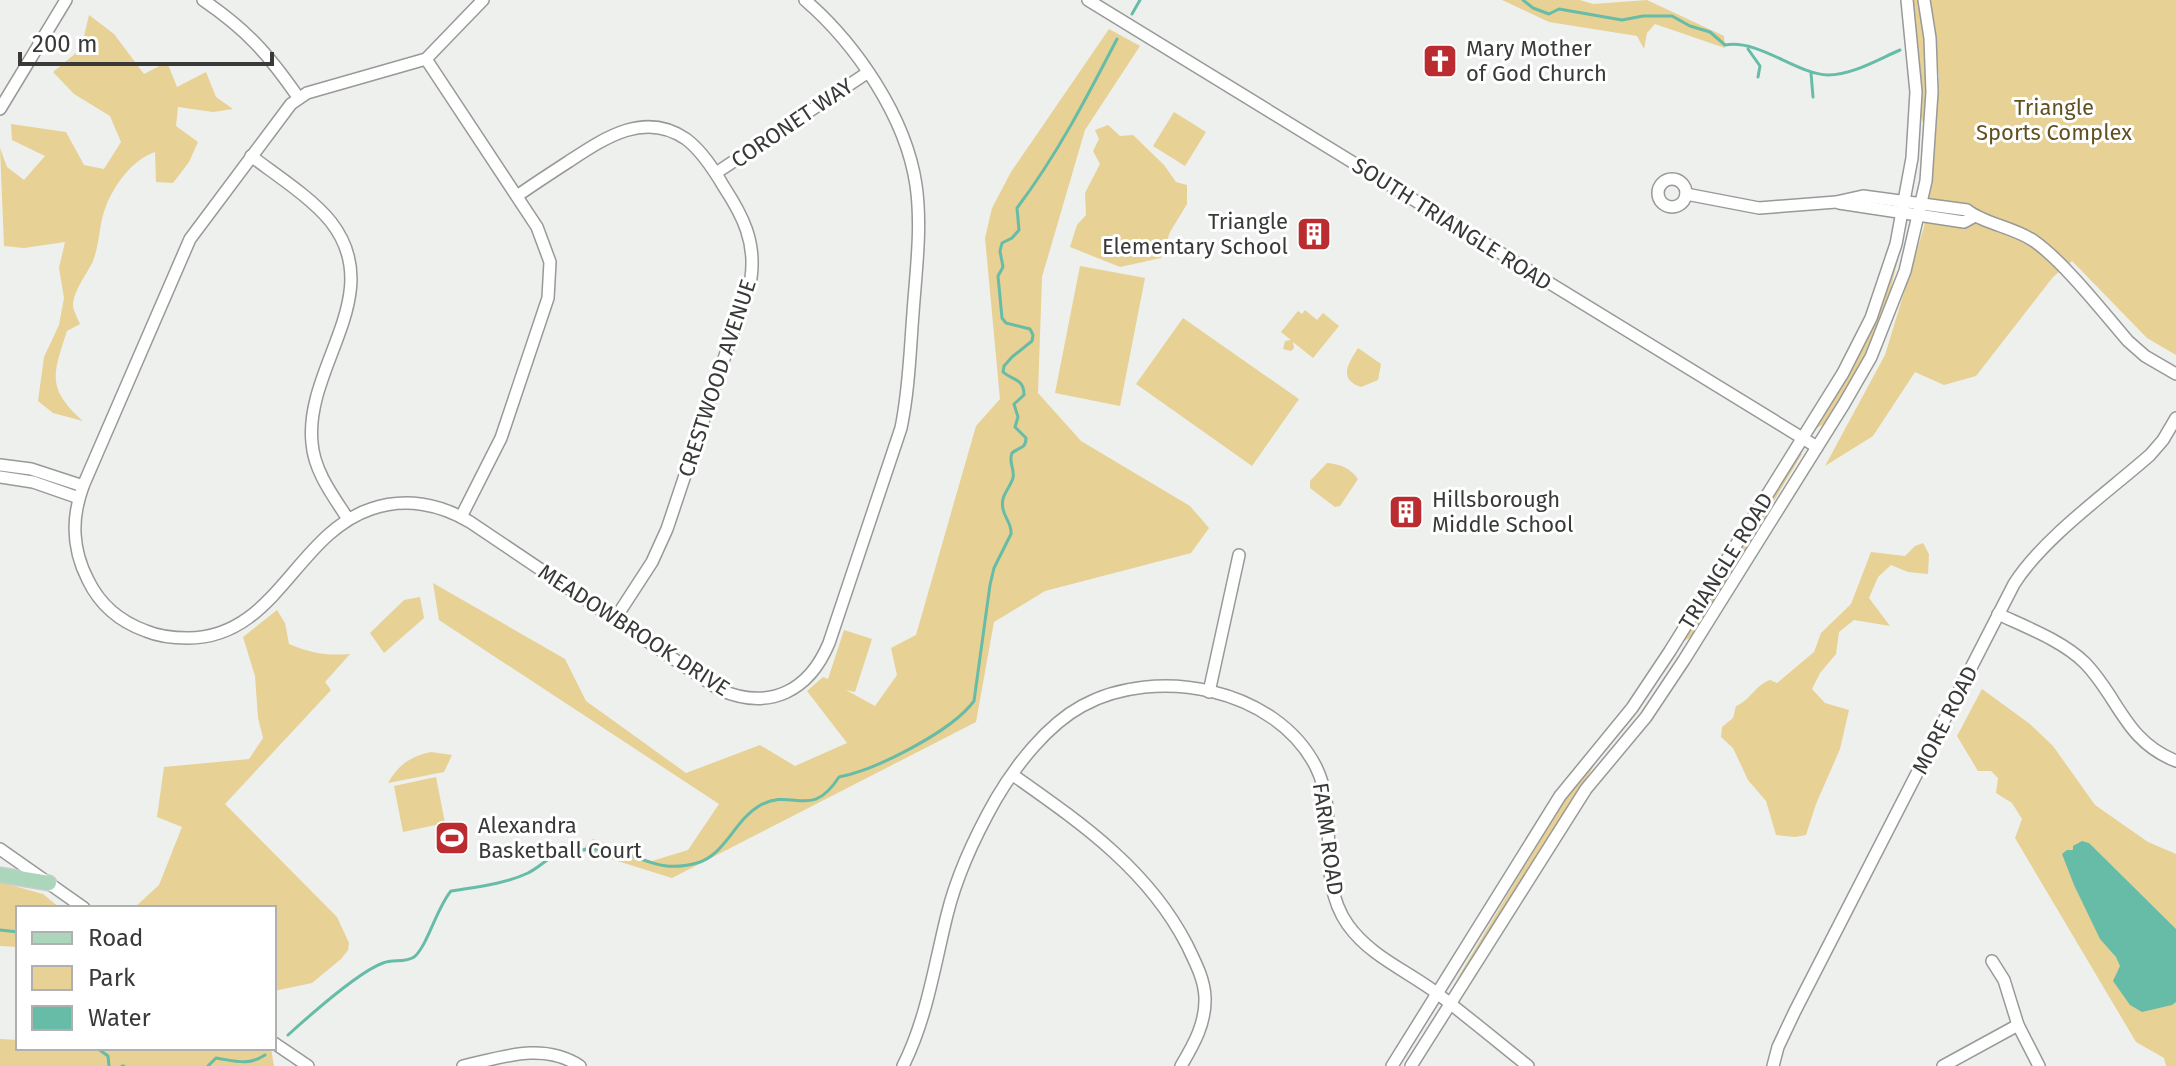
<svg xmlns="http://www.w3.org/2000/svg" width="2176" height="1066" font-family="'Fira Sans',sans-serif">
<rect width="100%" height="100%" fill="#eef0ed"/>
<!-- green -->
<g fill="#e7d194">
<path d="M1502,0H1580L1593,4L1647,0L1724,36L1725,48L1655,24L1647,33L1644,49L1637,36L1549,22Z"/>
<path d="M1912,0H1920C1929,64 1931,131 1918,194L1925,130L1920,113L1918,43Z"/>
<path d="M1927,0H2176V355L2147,338L2072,261L2053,277L1976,376L1944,385L1915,372L1873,436L1825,466L1885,355L1924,227L1939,76Z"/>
<path d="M89,15L114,34L144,74L167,62L177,87L206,72L216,97L233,109L213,112L178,107L176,126L198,142L189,162L173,183L156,182L155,152C132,160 115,184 106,206C99,223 100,243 93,261C87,274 73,291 73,306C74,312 78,319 80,324L67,331C53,374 46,388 83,421L53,413L38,401L44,357L59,325L64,298L59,268L65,242L24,248L4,246L0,148L7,167L24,180L45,156L12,140L11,124L66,132L84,165L104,169L121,142L110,116L74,94L53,72L81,49Z"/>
<path d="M1109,29L1140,46L1085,130L1042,277L1038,393L1081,441L1190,506L1209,528L1191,553L1045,591L994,622L976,722L672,878L582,850L593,839L652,861L688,850L719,804L439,620L433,583L565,659L586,701L686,773L760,745L795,766L847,743L807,691L823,677L828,679L844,630L872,639L855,692L846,690L875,706L897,675L891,648L916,635L976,426L1000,399L985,238L992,208L1011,172Z"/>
<path d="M1174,112L1206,132L1185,166L1153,146Z"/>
<path d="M1108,125L1120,136L1133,135L1164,165L1176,182L1187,185V204L1170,232L1161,258L1120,267L1070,247L1077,225L1086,215L1085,193L1100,164L1093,151L1099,139L1095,130Z"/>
<path d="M1907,222L1886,308L1853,380L1826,423L1815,429L1876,317Z"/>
<path d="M1080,266L1145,278L1120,406L1055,393Z"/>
<path d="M1305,310L1317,320L1323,313L1339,326L1313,358L1293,342L1294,348L1291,351L1283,349L1285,341L1291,340L1281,332L1298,311L1302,314Z"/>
<path d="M1183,318L1299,399L1252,466L1136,384Z"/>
<path d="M1358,348L1381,364L1378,380L1361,387C1338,379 1348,364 1358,348Z"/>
<path d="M1799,453L1802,454L1693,636L1682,642Z"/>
<path d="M1327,463C1340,464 1350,468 1358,479L1340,506L1335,507L1310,488V481Z"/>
<path d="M1923,543L1929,554L1928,574L1908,572L1891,565L1878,577L1869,598L1890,626L1854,620L1839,632L1836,654L1820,673L1812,689L1825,703L1849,710L1840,749L1816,804L1806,835L1795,837L1776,835L1766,801L1748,780L1733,748L1721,737L1722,727L1733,718L1736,706C1752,699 1753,687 1770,680L1777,683L1814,652L1821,633L1851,604L1871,552L1905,556L1915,546Z"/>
<path d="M420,597L424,618L384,653L370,633L404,600Z"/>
<path d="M277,610L285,623L289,644C310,653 327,656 350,654L325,682L331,690L225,804L337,917L349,943L348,950L341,959L312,983L274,991V908H134L159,885L182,827L157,817L164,767L249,759L263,738L258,718L255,676L243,637Z"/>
<path d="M1670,662L1634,717L1597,761L1468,967L1457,979L1568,794Z"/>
<path d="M1982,689L2030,724L2053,746L2095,805L2148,842L2176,854V1066H2166L2164,1058L2136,1042L2015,838L2022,819L2012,803L1996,793L1998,778L1991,771H1978L1957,736Z"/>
<path d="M431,752L452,755L444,772L388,783C398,765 411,756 431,752Z"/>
<path d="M436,777L445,823L403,832L394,786Z"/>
<path d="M0,882L43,894L60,908H18V947L0,946Z"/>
<path d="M0,1039L18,1040V1048H271L274,1066H0Z"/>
</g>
<!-- water -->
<path fill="#67bca8" d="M2082,841L2089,843L2176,929V1002L2172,1005L2142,1012L2130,1005L2113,981L2120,966L2116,957L2100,939L2074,885L2062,854L2067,850H2073V846Z"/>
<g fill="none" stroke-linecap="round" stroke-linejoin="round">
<!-- stream -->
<g stroke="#67bca8" stroke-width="3">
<path d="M1523,0L1533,8L1549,14L1559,9L1622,20L1643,16H1672L1690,26L1710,32L1725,45C1759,39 1796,74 1828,75C1852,75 1879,59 1900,50"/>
<path d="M1132,14L1140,0"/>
<path d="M1748,49L1760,66L1758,77"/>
<path d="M1811,73L1813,97"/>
<path d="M0,930L18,932"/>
<path d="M288,1035C309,1016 358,972 383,963C393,959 405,963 414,957C427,947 437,907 451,891C475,887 505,884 528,873C541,867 550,854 565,852C579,850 600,847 614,851C646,858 660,873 697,863C724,856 735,820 759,806C793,786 810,822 839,777C876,770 952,731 974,701L990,585L994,568L1011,534C1012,524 1005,519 1003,509C1000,496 1009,490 1013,478C1015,469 1008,462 1012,453C1019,447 1026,449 1026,438L1015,427L1018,417L1014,404L1024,395C1024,378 1013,381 1003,372L1004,366L1012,357L1032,341L1033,335L1030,329L1006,323L1002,318L998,276L1003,267L1000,251L1002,243L1012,238L1019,230L1017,208C1057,155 1087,97 1117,39"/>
<path d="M97,1048L108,1056L109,1066"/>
<path d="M122,1066H124"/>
<path d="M208,1066L216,1058C236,1061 248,1066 265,1055"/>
</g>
<!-- minor casing -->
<g stroke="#989a97" stroke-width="14">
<g id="minor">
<path d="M203,0C247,30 268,54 298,97"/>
<path d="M483,0L426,59L307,93L291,104L190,239L83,486C71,519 72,549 88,580C100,605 121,622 146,631C160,637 173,638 188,638C276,638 296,534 371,509C405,497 440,504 470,522L720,690C770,711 809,691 829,643L901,428C909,390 910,351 913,313C916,270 922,227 916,185C906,117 856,44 805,0"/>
<path d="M1088,0L1817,447"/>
<path d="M426,59L537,227L550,262L548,298L501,438L461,517"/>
<path d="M0,109L66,0"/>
<path d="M251,156C276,175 312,198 331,222C388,295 304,367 312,443C314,471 333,496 348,519"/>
<path d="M716,173L867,73"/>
<circle cx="1672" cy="193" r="14"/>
<path d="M1686,194L1759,208L1836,202L1863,196L1967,210C1984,224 2014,227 2034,241C2064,262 2103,312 2128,341L2145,356L2176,374"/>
<path d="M517,196C534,184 551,173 568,162C603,139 644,110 686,139C702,151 714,170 724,187C743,216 756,242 751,278L667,529L652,562L615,619"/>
<path d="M1839,203L1964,222L1975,216"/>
<path d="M0,465L31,469L83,486"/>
<path d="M0,477L33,482L79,498"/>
<path d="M1998,614C2026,627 2063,641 2085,663C2119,698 2125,741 2176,761"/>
<path d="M1209,692L1239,555"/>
<path d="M1013,775C1081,823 1148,869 1187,945C1195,962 1204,978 1205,997C1206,1023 1194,1044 1181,1066"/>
<path d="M0,849L84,908"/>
<path d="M1992,961L2004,980L2018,1025L2039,1066"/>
<path d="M274,1043L308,1066"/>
<path d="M463,1066C503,1057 543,1042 580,1066"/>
<path d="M903,1066C927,1018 934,967 947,915C957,874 975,836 996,799C1016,765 1047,725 1082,706C1156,665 1276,688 1316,767C1341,817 1314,877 1348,925C1371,957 1408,971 1438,994C1469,1018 1498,1042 1528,1066"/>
<path d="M1392,1066L1560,796L1632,708L1670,651L1843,373L1871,318L1896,244L1912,158L1916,92L1907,0"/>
<path d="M1411,1066L1586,789L1646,717L1684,660L1844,404L1871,357L1905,271L1926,181L1932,92L1930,38L1924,0"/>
<path d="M1773,1066L1778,1047L1795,1011L2014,584C2043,538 2108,492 2150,455L2163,440L2176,418"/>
<path d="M1943,1066L2018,1025"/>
</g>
</g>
<!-- major casing -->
<g stroke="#cbcccb" stroke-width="17">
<path id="major" d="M0,875L49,883"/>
</g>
<!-- minor -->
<use href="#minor" stroke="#fff" stroke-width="11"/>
<!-- major -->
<use href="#major" stroke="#abd6bb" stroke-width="14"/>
</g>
<!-- icons -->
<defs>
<g id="church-square" transform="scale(1.8)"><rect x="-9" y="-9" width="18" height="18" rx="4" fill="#bb2c30" stroke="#fff"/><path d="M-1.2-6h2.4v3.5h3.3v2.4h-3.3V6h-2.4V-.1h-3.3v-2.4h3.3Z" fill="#fff"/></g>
<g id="building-square" transform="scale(1.8)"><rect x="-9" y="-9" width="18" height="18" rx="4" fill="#bb2c30" stroke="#fff"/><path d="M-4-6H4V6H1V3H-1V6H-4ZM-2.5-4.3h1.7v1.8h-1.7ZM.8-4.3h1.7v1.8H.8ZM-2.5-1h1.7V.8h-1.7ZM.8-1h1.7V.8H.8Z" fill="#fff"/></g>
<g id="stadium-square" transform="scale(1.8)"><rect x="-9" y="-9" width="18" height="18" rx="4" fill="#bb2c30" stroke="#fff"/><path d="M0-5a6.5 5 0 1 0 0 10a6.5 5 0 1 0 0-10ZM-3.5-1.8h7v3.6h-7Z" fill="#fff"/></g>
</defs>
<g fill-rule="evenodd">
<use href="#church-square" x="1440" y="61"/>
<use href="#building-square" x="1314" y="234"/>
<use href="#building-square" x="1406" y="512"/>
<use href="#stadium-square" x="452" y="838"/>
</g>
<g text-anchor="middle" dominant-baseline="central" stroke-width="6" stroke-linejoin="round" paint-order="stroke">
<!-- poi labels -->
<g font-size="22" fill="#383938" stroke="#fff" text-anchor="start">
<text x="1466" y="48">Mary Mother<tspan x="1466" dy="25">of God Church</tspan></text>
<text x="1288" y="221" text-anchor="end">Triangle<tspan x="1288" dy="25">Elementary School</tspan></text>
<text x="1432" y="499">Hillsborough<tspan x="1432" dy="25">Middle School</tspan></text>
<text x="478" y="825">Alexandra<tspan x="478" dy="25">Basketball Court</tspan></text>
</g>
<!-- park labels -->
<g font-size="22" fill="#625120" stroke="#fff">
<text x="2054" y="107">Triangle<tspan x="2054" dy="25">Sports Complex</tspan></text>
</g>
<!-- street labels -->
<g font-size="22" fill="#383938" stroke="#fff">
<text transform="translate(792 123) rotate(-34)">CORONET WAY</text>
<text transform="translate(1452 224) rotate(32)">SOUTH TRIANGLE ROAD</text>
<text transform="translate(717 378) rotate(-72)">CRESTWOOD AVENUE</text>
<text transform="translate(1726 561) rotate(-58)">TRIANGLE ROAD</text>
<text transform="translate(634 630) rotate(33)">MEADOWBROOK DRIVE</text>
<text transform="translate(1945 720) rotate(-63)">MORE ROAD</text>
<text transform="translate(1328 839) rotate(82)">FARM ROAD</text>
</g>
</g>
<!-- legend -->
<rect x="16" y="906" width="260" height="144" fill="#ffffff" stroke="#afb0af" stroke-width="2"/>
<rect x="32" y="932" width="40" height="12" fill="#abd6bb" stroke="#afb0af" stroke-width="2"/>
<text x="88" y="946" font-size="24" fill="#383938">Road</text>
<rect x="32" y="966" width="40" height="24" fill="#e7d194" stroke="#afb0af" stroke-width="2"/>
<text x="88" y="986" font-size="24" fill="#383938">Park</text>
<rect x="32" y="1006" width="40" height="24" fill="#67bca8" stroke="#afb0af" stroke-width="2"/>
<text x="88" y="1026" font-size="24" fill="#383938">Water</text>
<!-- scale -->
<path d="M20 52v12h252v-12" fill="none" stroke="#383938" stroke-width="4"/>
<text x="32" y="52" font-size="24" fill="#383938" stroke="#ffffff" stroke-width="6" paint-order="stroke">200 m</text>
</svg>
